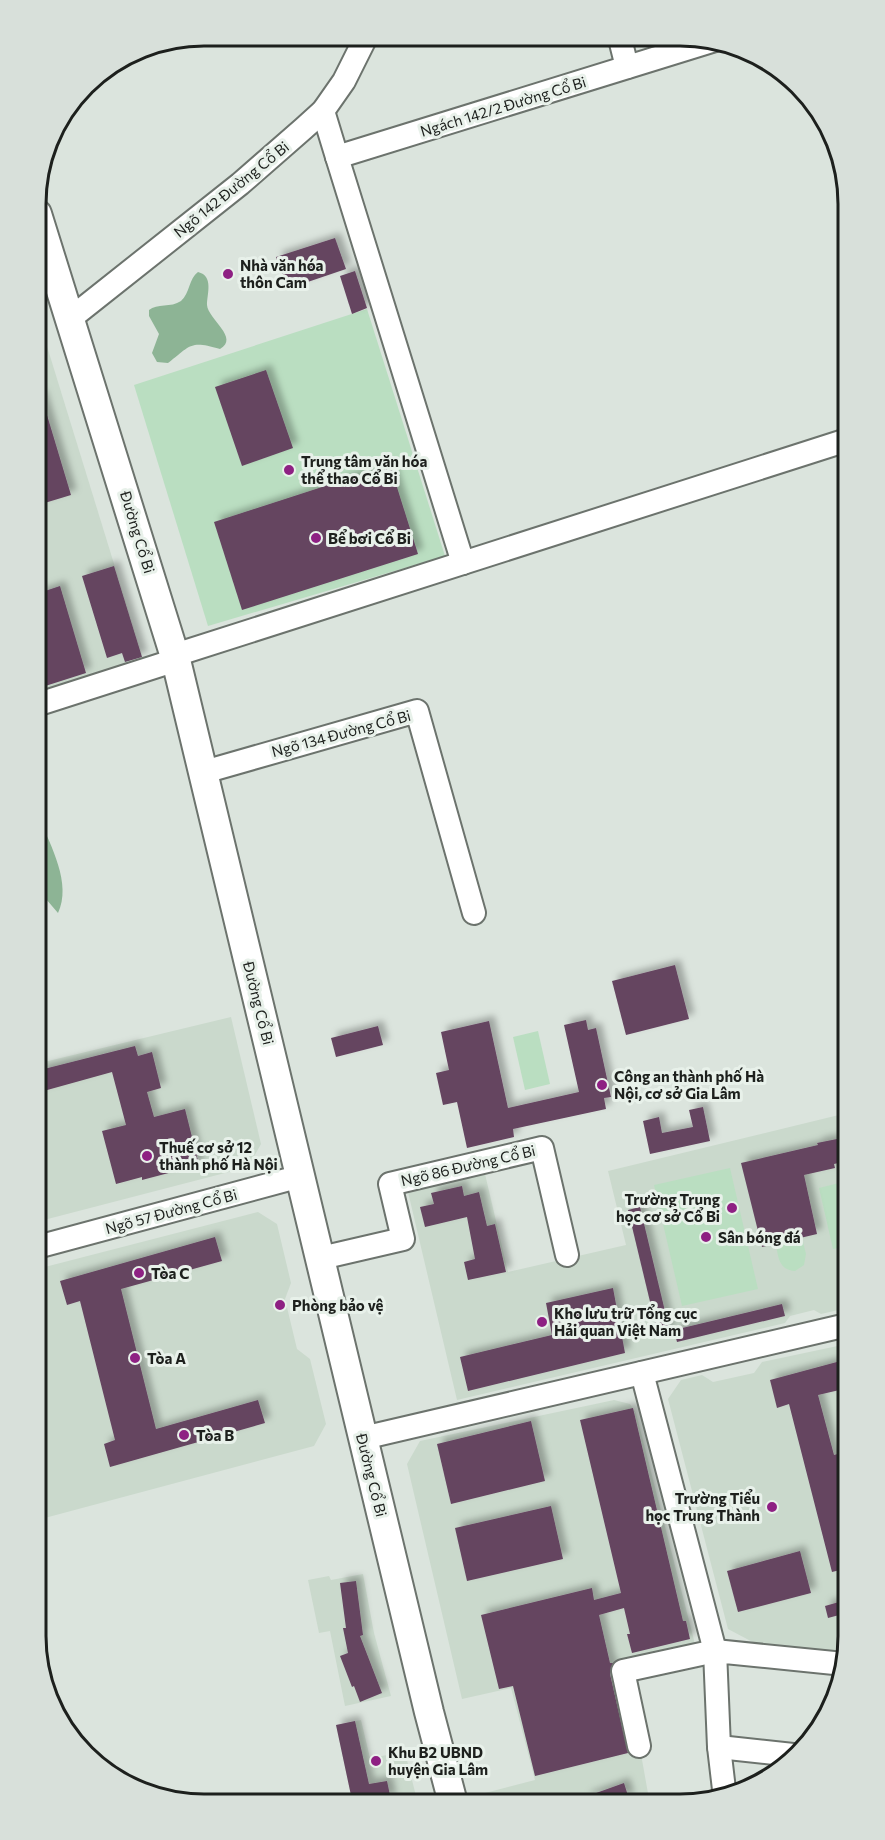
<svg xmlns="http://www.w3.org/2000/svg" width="885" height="1840" font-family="Commissioner,sans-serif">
<defs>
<filter id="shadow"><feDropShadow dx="5.5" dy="-5.5" stdDeviation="3" flood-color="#0004"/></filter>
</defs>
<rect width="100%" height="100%" fill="#dbe4dd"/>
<!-- built -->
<g fill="#cad9cc">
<path d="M38,317L143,658L39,692Z"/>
<path d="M231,1017L261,1144L248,1167L40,1221V1063Z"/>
<path d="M847,1113V1308L821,1314L814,1310L790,1316L785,1323L457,1400L408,1192L485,1174L508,1272L626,1245L608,1171Z"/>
<path d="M258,1212L277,1224L291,1283L285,1299L297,1349L310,1359L326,1424L314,1446L41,1519V1268Z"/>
<path d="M847,1344L849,1646L846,1658L768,1650L728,1629L668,1399L681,1380L702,1375L713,1382L754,1373L762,1362Z"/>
<path d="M614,1400L630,1404L636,1413L695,1644L614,1663L637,1755L641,1754L649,1799H487L485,1793L535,1780L511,1688L462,1699L407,1464L420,1441Z"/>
<path d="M363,1574L374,1633L391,1696L345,1706L330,1631L319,1633L308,1580L329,1576L331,1580Z"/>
<path d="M361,1720L370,1758L405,1752L417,1800H352L336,1725Z"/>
</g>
<!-- green -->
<g fill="#badec1">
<path d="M367,309L445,556L208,626L134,385Z"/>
<path d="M538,1031L550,1084L525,1090L513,1037Z"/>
<path d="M730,1168L758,1289L682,1306L654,1185Z"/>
<path d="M847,1181V1246L833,1249L819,1188Z"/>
<path d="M802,1238L806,1254L804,1265L795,1271C779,1270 778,1257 776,1244Z"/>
</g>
<!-- water -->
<g fill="#8db495">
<path d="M198,272C214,276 207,294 207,305C208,319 240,338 220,349C190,340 191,345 168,363L157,362L152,353L159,334L149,316V310C157,303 171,308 181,301C190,293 189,278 198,272Z"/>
<path d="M39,818C51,846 72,884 58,913L40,892Z"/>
</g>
<!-- building -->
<g fill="#654460" filter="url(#shadow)">
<path d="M335,238L346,269L287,289L276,257Z"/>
<path d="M355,271L367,308L352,314L340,276Z"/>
<path d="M266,370L293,448L242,466L215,387Z"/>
<path d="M41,395L71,495L38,505V396Z"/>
<path d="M390,465L418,554L242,610L214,522Z"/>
<path d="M114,566L142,657L125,662L122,653L107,658L82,576Z"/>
<path d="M60,586L86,673L39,688V593Z"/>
<path d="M675,965L689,1019L626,1035L612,981Z"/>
<path d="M586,1020L588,1030L596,1028L611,1097L604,1098L606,1109L513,1129L514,1137L467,1148L457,1102L443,1105L436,1073L449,1070L441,1032L489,1021L508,1108L579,1092L564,1025Z"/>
<path d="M378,1026L383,1045L336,1057L331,1038Z"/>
<path d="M135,1046L138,1056L152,1052L161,1088L147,1092L154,1117L185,1109L199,1165L142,1180V1177L116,1184L102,1131L126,1125L112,1072L40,1092V1070Z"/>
<path d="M703,1107L710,1141L650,1154L643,1121L659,1117L662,1133L693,1127L689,1110Z"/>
<path d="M847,1137V1161L834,1164L835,1168L804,1175L817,1234L762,1247L741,1163L818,1145L817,1143Z"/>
<path d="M462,1186L464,1196L479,1192L487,1226L495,1224L506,1272L468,1280L464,1262L475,1259L467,1217L425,1227L420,1207L434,1204L431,1193Z"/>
<path d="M640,1207L670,1332L658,1335L628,1210Z"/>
<path d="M215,1237L222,1261L121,1289L156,1429L258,1400L265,1423L110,1467L104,1444L115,1440L80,1301L67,1305L60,1281Z"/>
<path d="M613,1288L625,1353L468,1391L460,1357L552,1335L546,1303Z"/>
<path d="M782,1304L785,1316L677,1342L674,1330Z"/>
<path d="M848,1359V1388L818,1395L834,1455L848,1451V1568L832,1572L789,1404L777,1408L770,1380Z"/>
<path d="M633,1408L683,1621H686L690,1639L632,1653L627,1634H630L624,1608L599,1615L610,1663H613L610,1674L628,1753L535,1776L513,1686L499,1689L481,1615L592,1588L594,1600L621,1593L580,1420Z"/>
<path d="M531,1421L545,1481L451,1504L437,1444Z"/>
<path d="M551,1506L563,1559L467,1581L455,1528Z"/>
<path d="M800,1551L811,1593L738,1612L727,1571Z"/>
<path d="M356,1581L363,1635L360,1636L382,1693L360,1702L354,1686L352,1687L340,1656L348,1653L343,1628H346L340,1583Z"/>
<path d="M839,1602L843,1614L828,1618L825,1606Z"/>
<path d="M355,1721L369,1784L387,1781L391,1800H352L336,1725Z"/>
<path d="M624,1783L629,1799H585V1797Z"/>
</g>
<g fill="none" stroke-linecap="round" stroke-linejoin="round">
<!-- minor casing -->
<g stroke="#6c736d" stroke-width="26">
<g id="minor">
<path d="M620,39L627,67"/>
<path d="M323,111L337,157L715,40"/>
<path d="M337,157L463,563"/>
<path d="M71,318L240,184L303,129L323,111L344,81L366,37"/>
<path d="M175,655L844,441"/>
<path d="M39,704L176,660"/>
<path d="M204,772L417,711L474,913"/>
<path d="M41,1246L301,1176"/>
<path d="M321,1258L403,1239L390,1184L542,1148L567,1255"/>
<path d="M363,1438L847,1325"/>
<path d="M639,1746L623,1671L715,1651L642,1373"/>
<path d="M719,1747L793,1755"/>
<path d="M725,1798L719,1747L715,1651L844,1664"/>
</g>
</g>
<!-- major casing -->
<g stroke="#6c736d" stroke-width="32">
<path id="major" d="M37,214L176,660L429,1712L452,1799"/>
</g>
<!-- minor -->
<use href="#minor" stroke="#fff" stroke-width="22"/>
<!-- major -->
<use href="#major" stroke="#fff" stroke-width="28"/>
</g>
<!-- markers -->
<g fill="#8e2083" stroke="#e8f1ea" stroke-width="2">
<circle cx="228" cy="274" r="6"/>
<circle cx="289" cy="470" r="6"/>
<circle cx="316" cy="538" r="6"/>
<circle cx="602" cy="1085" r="6"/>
<circle cx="147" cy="1156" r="6"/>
<circle cx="732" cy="1208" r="6"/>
<circle cx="706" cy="1237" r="6"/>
<circle cx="139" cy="1273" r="6"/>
<circle cx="280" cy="1305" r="6"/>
<circle cx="542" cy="1322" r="6"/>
<circle cx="135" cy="1358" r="6"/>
<circle cx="184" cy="1435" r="6"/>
<circle cx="772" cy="1507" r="6"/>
<circle cx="376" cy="1761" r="6"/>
</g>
<g text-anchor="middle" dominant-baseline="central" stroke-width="6" stroke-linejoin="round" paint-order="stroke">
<!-- street labels -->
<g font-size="15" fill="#1d201d" stroke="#e8f1ea">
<text transform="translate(503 106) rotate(-17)">Ngách 142/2 Đường Cổ Bi</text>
<text transform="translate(231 189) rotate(-39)">Ngõ 142 Đường Cổ Bi</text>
<text transform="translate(138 532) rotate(73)">Đường Cổ Bi</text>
<text transform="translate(341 733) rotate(-15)">Ngõ 134 Đường Cổ Bi</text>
<text transform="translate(259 1003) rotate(76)">Đường Cổ Bi</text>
<text transform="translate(468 1165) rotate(-13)">Ngõ 86 Đường Cổ Bi</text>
<text transform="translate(171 1211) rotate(-15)">Ngõ 57 Đường Cổ Bi</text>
<text transform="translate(372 1475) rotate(76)">Đường Cổ Bi</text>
</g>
<!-- poi labels -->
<g font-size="15" font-weight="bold" fill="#1d201d" stroke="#e8f1ea" text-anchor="start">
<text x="240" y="265">Nhà văn hóa<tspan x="240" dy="17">thôn Cam</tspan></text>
<text x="301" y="461">Trung tâm văn hóa<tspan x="301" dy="17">thể thao Cổ Bi</tspan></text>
<text x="328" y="538">Bể bơi Cổ Bi</text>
<text x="614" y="1076">Công an thành phố Hà<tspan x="614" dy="17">Nội, cơ sở Gia Lâm</tspan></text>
<text x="159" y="1147">Thuế cơ sở 12<tspan x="159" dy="17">thành phố Hà Nội</tspan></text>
<text x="720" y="1199" text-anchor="end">Trường Trung<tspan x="720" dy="17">học cơ sở Cổ Bi</tspan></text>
<text x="718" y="1237">Sân bóng đá</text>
<text x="151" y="1273">Tòa C</text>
<text x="292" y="1305">Phòng bảo vệ</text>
<text x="554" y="1313">Kho lưu trữ Tổng cục<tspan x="554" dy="17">Hải quan Việt Nam</tspan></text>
<text x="147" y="1358">Tòa A</text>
<text x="196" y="1435">Tòa B</text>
<text x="760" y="1498" text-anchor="end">Trường Tiểu<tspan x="760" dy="17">học Trung Thành</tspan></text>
<text x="388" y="1752">Khu B2 UBND<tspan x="388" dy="17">huyện Gia Lâm</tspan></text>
</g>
</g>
<!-- crop -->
<path d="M0 0H885V1840H0ZM204 46H680A158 158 0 0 1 838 204V1636A158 158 0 0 1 680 1794H204A158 158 0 0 1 46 1636V204A158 158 0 0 1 204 46Z" fill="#d8e0da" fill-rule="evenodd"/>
<path fill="none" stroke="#1d201d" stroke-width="3" d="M204 46H680A158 158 0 0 1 838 204V1636A158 158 0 0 1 680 1794H204A158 158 0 0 1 46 1636V204A158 158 0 0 1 204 46Z"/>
</svg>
